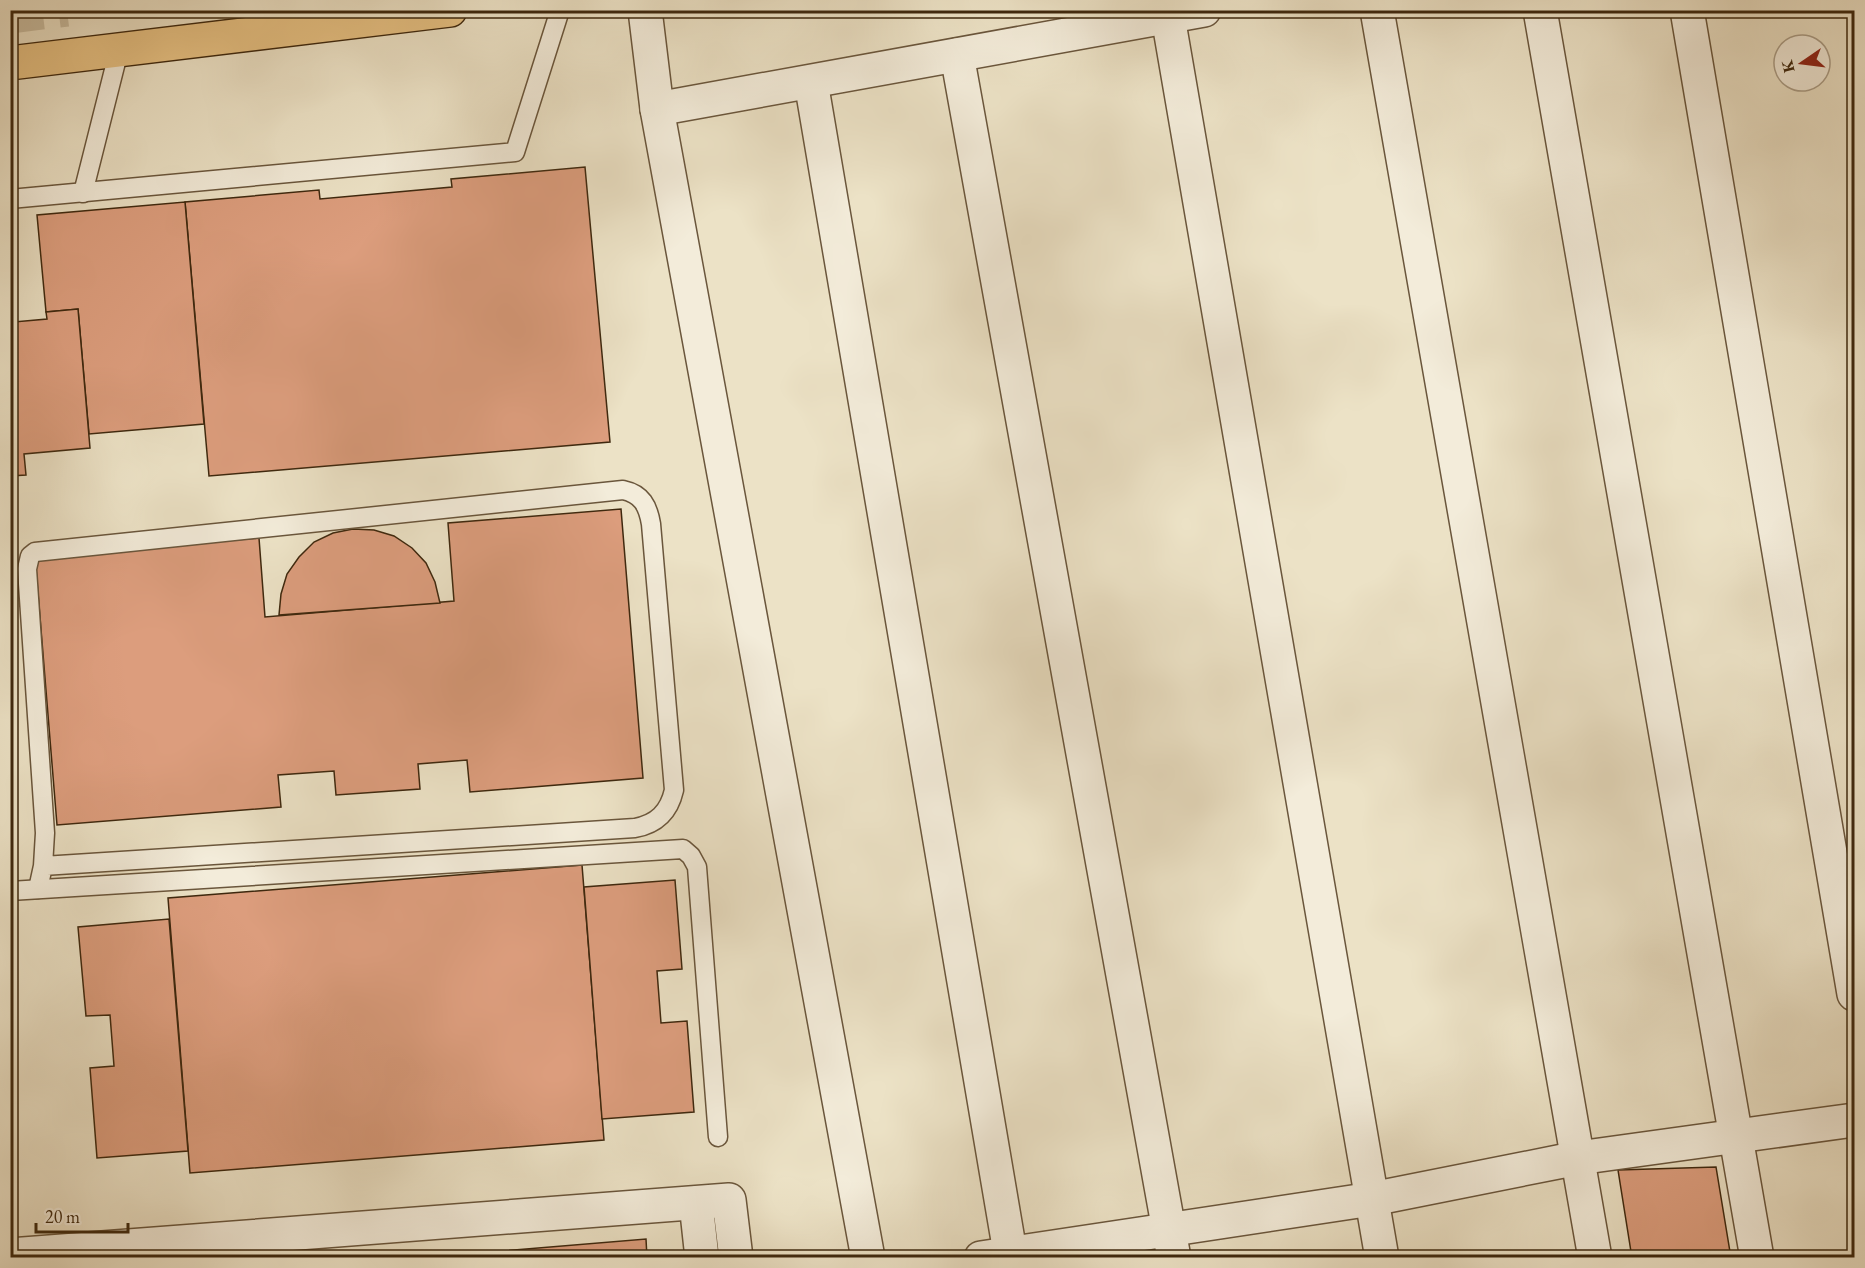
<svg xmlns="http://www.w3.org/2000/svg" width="1865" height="1268" font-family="'EB Garamond',serif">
<rect width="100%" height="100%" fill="#ece2c6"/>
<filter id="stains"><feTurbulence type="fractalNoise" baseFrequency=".00333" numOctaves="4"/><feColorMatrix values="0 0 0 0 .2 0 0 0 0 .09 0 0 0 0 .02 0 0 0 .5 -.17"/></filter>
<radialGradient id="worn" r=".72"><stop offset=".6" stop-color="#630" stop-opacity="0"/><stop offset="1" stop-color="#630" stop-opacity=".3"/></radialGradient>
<!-- building -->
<g fill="#dc9d7d" stroke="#3e280e" stroke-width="1.5">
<path d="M585,167L610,442L209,476L185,202L319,190L320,199L452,187L451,179Z"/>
<path d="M185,202L204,424L89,434L78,309L46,312L37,215Z"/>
<path d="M10,289L14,322L47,319L46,312L78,309L90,448L24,454L26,475L10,476Z"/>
<path d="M621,509L643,778L470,792L467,760L418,764L420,789L336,795L334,771L278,775L281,807L57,825L35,556L259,538L265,617L454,601L448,523Z"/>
<path d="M353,529L374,530L394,536L412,548L426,563L435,582L440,603L279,615L281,594L287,574L299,557L314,542L333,533Z"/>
<path d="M582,865L604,1140L190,1173L168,898Z"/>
<path d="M675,880L682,969L657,971L661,1023L687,1021L694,1112L602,1119L584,887Z"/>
<path d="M169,919L188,1151L97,1158L90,1068L114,1066L110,1015L86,1016L78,927Z"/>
<path d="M1716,1167L1731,1258H1632L1618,1170Z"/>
<path d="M646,1239L647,1258H420Z"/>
</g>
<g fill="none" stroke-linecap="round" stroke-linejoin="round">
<!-- primary-tunnel -->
<path stroke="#c9bda1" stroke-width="33" stroke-dasharray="33 16" stroke-linecap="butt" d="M10,17L67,10"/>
<!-- lane casing -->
<g stroke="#6a563c" stroke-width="21">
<g id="lane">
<path d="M83,193L119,50"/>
<path d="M10,199L515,152L560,10"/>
<path d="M38,889L43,866L45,833L27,569L30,556L35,552L623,490C642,494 648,506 651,524L674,790C669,812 657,824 635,828L43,866"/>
<path d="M10,891L683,849L691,856L697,867L718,1137"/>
</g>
</g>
<!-- street casing -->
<g stroke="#6a563c" stroke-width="36">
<g id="street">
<path d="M645,10L657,109L868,1258"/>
<path d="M1377,10L1595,1258"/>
<path d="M1540,10L1757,1258"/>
<path d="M1687,10L1854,994"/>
<path d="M1168,17L1382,1258"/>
<path d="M957,55L1174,1258"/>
<path d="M811,82L1011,1258"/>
<path d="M657,109L1204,10"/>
<path d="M696,1203L702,1258"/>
<path d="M10,1255L729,1200L736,1258"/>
<path d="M981,1258L1372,1199L1578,1158L1854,1120"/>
</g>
</g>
<!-- primary casing -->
<g stroke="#3e280e" stroke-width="36">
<path id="primary" d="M10,63L450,10"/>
</g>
<!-- lane -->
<use href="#lane" stroke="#f3ecda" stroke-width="18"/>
<!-- street -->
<use href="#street" stroke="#f3ecda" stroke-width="33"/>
<!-- primary -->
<use href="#primary" stroke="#e6c183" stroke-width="33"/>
</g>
<!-- margin -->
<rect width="1865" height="1268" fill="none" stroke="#ece2c6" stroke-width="36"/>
<rect x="12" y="12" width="1841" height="1244" fill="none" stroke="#3e280e" stroke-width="3"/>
<rect x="18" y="18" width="1829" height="1232" fill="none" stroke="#3e280e" stroke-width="1.5"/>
<!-- north arrow -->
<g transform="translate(1802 63) rotate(256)"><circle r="28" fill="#f3ecda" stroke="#ab9e88" stroke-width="1.5"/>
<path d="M0-4.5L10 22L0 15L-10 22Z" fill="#8f2418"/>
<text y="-9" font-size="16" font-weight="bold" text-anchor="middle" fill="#3e280e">K</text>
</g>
<!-- scale -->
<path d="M36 1223v9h92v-9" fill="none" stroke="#3e280e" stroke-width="3"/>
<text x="45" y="1223" font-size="18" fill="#3e280e" stroke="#f3ecda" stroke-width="4.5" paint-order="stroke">20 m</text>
<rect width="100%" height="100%" filter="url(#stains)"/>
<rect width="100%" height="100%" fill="url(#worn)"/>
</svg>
